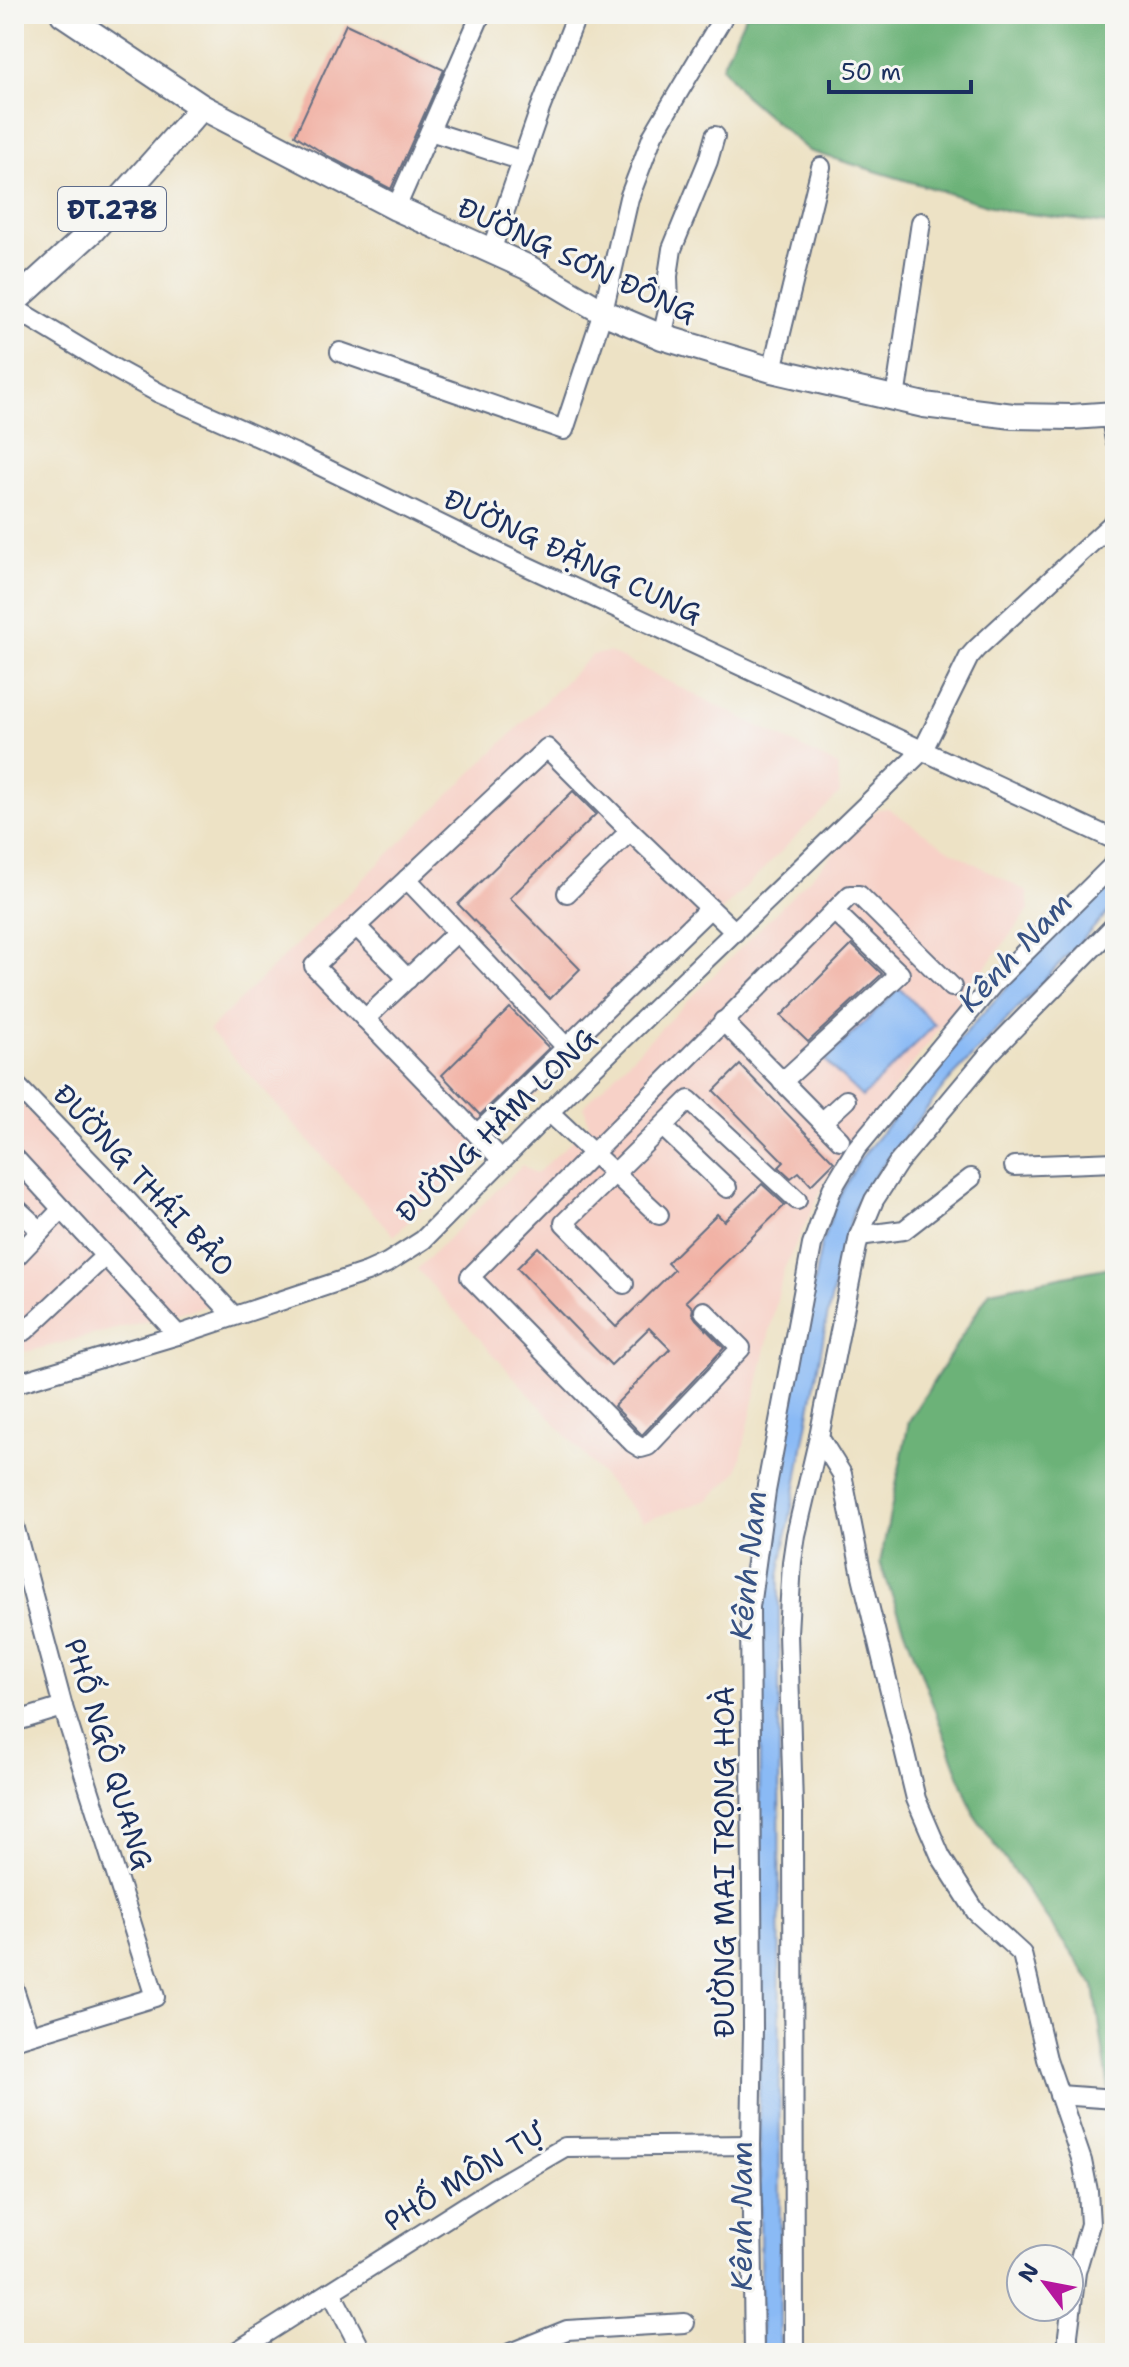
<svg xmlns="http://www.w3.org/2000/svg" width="1129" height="2367" font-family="'Shantell Sans',sans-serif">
<rect width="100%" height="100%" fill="#f6f6f2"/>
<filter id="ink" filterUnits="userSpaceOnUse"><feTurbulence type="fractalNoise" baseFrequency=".0125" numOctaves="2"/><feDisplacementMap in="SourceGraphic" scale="16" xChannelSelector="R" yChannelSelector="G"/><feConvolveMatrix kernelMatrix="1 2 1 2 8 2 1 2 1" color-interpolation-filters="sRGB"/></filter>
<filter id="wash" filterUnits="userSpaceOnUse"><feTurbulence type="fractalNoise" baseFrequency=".006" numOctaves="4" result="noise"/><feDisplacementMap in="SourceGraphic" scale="32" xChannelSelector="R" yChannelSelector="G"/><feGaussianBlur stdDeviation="1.8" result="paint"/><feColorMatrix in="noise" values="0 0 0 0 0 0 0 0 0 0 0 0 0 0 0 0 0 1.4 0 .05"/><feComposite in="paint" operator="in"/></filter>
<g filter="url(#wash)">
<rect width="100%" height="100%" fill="#ede2c5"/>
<!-- built -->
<g fill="#f7d1c7">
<path d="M609,652L837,765L840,793L394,1236L209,1030L592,655Z"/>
<path d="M888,808L946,848L1027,892L1029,910L827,1178L784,1269L738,1471L708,1500L643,1521L417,1269L522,1165L536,1174L589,1125L584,1106L878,809Z"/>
<path d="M14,1096L213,1304L26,1352L14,1340Z"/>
</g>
<!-- forest -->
<g fill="#6cb278" stroke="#44706b" stroke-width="2">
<path d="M746,14H1115V225L1007,211L809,151L744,95L722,66Z"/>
<path d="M1115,1266V2133L1094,1986L974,1815L880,1563L909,1421L990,1291Z"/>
</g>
<!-- water -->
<g fill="#8abaf5" stroke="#5274aa" stroke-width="2">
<path d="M1115,876V905L947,1083L865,1188L854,1209L845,1239L827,1318L779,1577L780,2353H761L759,2094L760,1578L770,1510L821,1245L837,1201L860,1159L934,1068L1030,961Z"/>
<path d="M899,988L935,1025L862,1097L825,1061Z"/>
</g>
<g id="blocks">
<!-- building -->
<g fill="#f1aea0">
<path d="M346,24L444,70L391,189L328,156L295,135Z"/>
<path d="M573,791L596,814L510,898L580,969L550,999L458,904Z"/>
<path d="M852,945L882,974L808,1042L781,1016Z"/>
<path d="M510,1008L549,1048L480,1115L442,1075Z"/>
<path d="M740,1065L834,1162L811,1185L799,1172L791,1178L779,1167L784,1162L714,1091Z"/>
<path d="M762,1184L785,1205L686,1301L693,1308L692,1313L696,1319L724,1348L642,1435L614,1406L670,1349L649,1328L611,1365L517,1268L538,1247L616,1327L674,1270L667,1263L717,1214L724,1221Z"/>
</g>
</g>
</g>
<g filter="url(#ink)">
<use href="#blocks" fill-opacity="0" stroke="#646e82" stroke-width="2"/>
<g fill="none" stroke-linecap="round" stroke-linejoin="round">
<!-- minor casing -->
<g stroke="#646e82" stroke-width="22">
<g id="minor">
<path d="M430,131L523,161"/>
<path d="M396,208L481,14"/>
<path d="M491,251L540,109L577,14"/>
<path d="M14,308L117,370L159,393L294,453L505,556L1115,840"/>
<path d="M662,337L669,306L668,276L672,249L708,161L715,136"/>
<path d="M340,352L564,430L603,312L629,198L653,135L725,14"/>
<path d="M772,370L821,167"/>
<path d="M895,399L921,222"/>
<path d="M1110,414L1115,440"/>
<path d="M407,879L567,1048"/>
<path d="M567,893L630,831L735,932"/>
<path d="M357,927L408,979"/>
<path d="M365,1019L457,932"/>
<path d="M723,1021L840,1140"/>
<path d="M782,1082L900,974L834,911"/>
<path d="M14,1083L122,1195L233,1315"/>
<path d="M549,1112L659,1215"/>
<path d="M822,1122L846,1100"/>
<path d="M663,1127L727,1188"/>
<path d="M477,1134L710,908"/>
<path d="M14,1157L178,1335"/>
<path d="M501,1159L314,966L547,748L630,831"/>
<path d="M1014,1166L1115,1162"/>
<path d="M14,1206L41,1231"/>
<path d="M859,1236L904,1230L971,1178"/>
<path d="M14,1259L62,1209"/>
<path d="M624,1284L564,1223L689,1100L797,1200"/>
<path d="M704,1311L741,1348L648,1446L641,1448L633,1443L470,1277L850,895H859L952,987"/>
<path d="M14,1321L25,1331L105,1256"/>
<path d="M14,1384L178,1335L367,1272L387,1263L423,1240L589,1072L923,750L969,657L976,649L1115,521"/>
<path d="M819,1437L842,1474L862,1576L916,1799L941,1857L976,1912L1022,1954L1047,2059L1082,2161L1088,2191L1090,2224L1076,2272L1068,2335V2353"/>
<path d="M14,1525L63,1707L155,1997L14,2040"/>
<path d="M14,1722L63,1707"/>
<path d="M14,1989L29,2035"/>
<path d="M1059,2095L1115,2099"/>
<path d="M331,2292L363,2353"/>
<path d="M234,2353L494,2188L565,2147L751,2145"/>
<path d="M510,2353L567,2330L685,2323"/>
<path d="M754,2353L751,2145L753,2027L750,1607L766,1491L812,1245L832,1189L856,1149L993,984L1115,863"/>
<path d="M794,2353L793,1807L788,1633L792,1562L796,1535L819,1437L859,1236L874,1200L898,1163L989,1054L1115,925"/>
</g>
</g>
<!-- major casing -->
<g stroke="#646e82" stroke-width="28">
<g id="major">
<path d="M63,14L202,107L396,208L529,268L603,312L662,337L772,370L924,405L1013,416L1072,417L1115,414"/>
<path d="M14,302L92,231L202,107"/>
</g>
</g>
<!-- minor -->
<use href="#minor" stroke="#fff" stroke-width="18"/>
<!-- major -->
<use href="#major" stroke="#fff" stroke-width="24"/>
</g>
</g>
<g text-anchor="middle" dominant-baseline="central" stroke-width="6" stroke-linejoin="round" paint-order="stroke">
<!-- shield labels -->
<rect fill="#f6f6f2" stroke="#5d6b8a" stroke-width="2" x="58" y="187" width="108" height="44" rx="6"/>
<g font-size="26" font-weight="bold" fill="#1b2f5e">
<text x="112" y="209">ĐT.278</text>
</g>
<!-- street labels -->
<g font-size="28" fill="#1b2f5e" stroke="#f6f6f2">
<text transform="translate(577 260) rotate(25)">ĐƯỜNG SƠN ĐÔNG</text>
<text transform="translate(573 556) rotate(25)">ĐƯỜNG ĐẶNG CUNG</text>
<text transform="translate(496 1125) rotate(-44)">ĐƯỜNG HÀM LONG</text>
<text transform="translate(144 1180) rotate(47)">ĐƯỜNG THÁI BẢO</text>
<text transform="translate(109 1754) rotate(73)">PHỐ NGÔ QUANG</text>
<text transform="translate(724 1862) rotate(-90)">ĐƯỜNG MAI TRỌNG HOÀ</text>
<text transform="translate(464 2177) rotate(-31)">PHỐ MÔN TỰ</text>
</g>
<!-- water labels -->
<g font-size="30" font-style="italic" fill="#375284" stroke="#f6f6f2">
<text transform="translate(1015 952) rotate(-47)">Kênh Nam</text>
<text transform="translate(748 1565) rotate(-84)">Kênh Nam</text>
<text transform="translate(741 2216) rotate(-90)">Kênh Nam</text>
</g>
</g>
<!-- margin -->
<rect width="1129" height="2367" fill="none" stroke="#f6f6f2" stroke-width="48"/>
<!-- north arrow -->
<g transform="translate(1045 2283) rotate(302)"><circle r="38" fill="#f6f6f2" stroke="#9ea6b7" stroke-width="2"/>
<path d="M0-6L14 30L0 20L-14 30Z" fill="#b5179e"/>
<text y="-12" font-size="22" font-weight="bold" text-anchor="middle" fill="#1b2f5e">N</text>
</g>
<!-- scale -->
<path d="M829 80v12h142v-12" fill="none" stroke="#1b2f5e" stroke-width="4"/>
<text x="841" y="80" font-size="24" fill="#1b2f5e" stroke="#f6f6f2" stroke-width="6" paint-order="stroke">50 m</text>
</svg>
